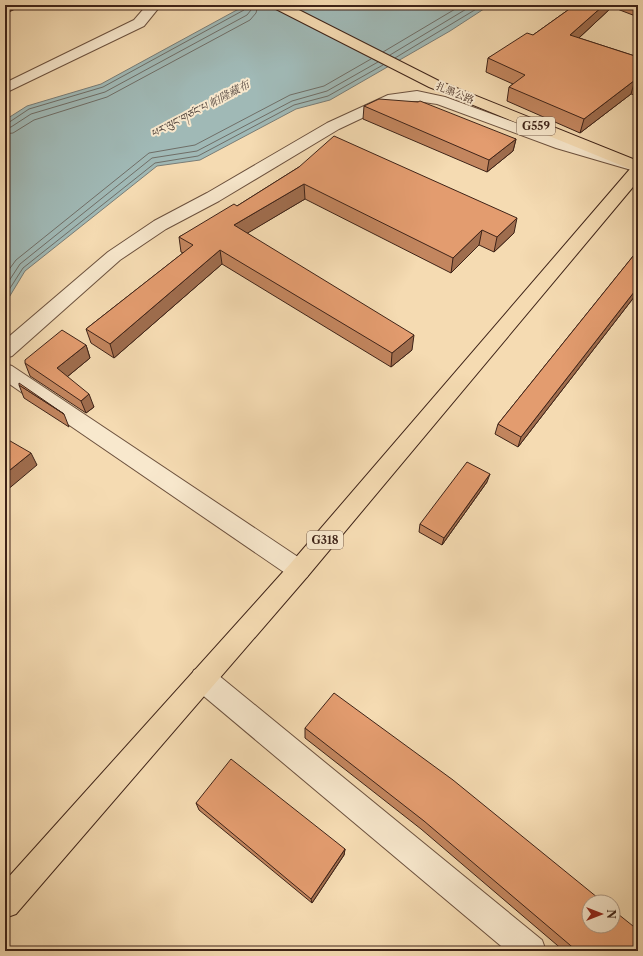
<svg xmlns="http://www.w3.org/2000/svg" width="643" height="956" font-family="'Libre Caslon Text','Noto Serif SC','Noto Serif Tibetan',serif">
<rect width="100%" height="100%" fill="#f5dbb2"/>
<filter id="stains"><feTurbulence type="fractalNoise" baseFrequency=".005" numOctaves="4"/><feColorMatrix values="0 0 0 0 .2 0 0 0 0 .09 0 0 0 0 .02 0 0 0 .5 -.17"/></filter>
<radialGradient id="worn" r=".72"><stop offset=".6" stop-color="#630" stop-opacity="0"/><stop offset="1" stop-color="#630" stop-opacity=".3"/></radialGradient>
<!-- water -->
<path fill="#a0b9b6" stroke="#797d77" d="M246,5H490L450,31L330,100L296,109L200,160L157,166L25,271L5,304V120L27,106L101,84Z"/>
<g fill="none" stroke-linecap="round" stroke-linejoin="round">
<!-- shore -->
<g stroke="#6f6e67" stroke-width="1">
<path d="M383,52L462,5"/>
<path d="M390,55L473,5"/>
<path d="M395,58L483,5"/>
<path d="M5,123H8L29,109L103,87L244,10L247,5"/>
<path d="M5,128L11,127L31,114L105,92L247,15L251,10L252,5"/>
<path d="M5,134L13,133L34,120L107,97L250,20L256,13L258,5"/>
<path d="M5,275L16,260L149,153L195,145L290,95L324,86L371,59"/>
<path d="M5,287L20,264L152,158L197,151L292,101L327,91L378,62"/>
<path d="M5,296L23,268L155,163L198,156L294,105L328,96L383,65"/>
</g>
<!-- street casing -->
<g stroke="#6c513e" stroke-width="2">
<g id="street">
<path d="M147,5H161L144,26L5,93V83L134,20Z"/>
<path d="M417,91L445,97L568,142L638,162V172L556,148L437,104L417,101L396,102L339,129L219,201L166,229L120,260L12,356L5,358V340L108,252L154,221L207,193L327,123L388,95Z"/>
<path d="M5,364L12,366L307,563L311,570L307,577L299,580L291,577L5,381Z"/>
<path d="M203,667L212,670L542,940L546,951H507L194,688L190,679L194,670Z"/>
</g>
</g>
<!-- highway casing -->
<g stroke="#3e2318" stroke-width="2">
<path id="highway" d="M272,5H289L439,81L638,161V181L307,577L16,914L5,918V881L291,563L630,169L429,87L274,8Z"/>
</g>
<!-- street -->
<use href="#street" fill="#f8e8cd" fill-rule="evenodd"/>
<!-- highway -->
<use href="#highway" fill="#f5dbb2" fill-rule="evenodd"/>
</g>
<!-- wall -->
<g fill="#c3865f" stroke="#3e2318">
<path d="M575,5H638V17L612,7L579,38L638,57V96L631,94L580,133L507,101L509,87L513,84L486,72L488,58L533,35Z"/>
<path d="M364,106L516,139L513,151L487,172L363,119Z"/>
<path d="M299,167L514,233L494,252L479,245L451,273L305,199L247,233L412,350L391,367L222,264L114,358L91,343L86,329L183,253L181,252L179,237L237,206Z"/>
<path d="M638,250V292L518,447L495,434L498,424Z"/>
<path d="M86,345L90,358L67,377L94,407L86,413L30,376L25,363Z"/>
<path d="M19,385L64,414L69,427L24,398Z"/>
<path d="M487,482L442,545L419,532L420,524Z"/>
<path d="M305,728L631,951H564L421,829L305,738Z"/>
<path d="M196,803L345,849L344,855L312,903L199,810Z"/>
</g>
<!-- shaded-wall -->
<g fill="#9f6d4e" stroke="#3e2318">
<path d="M5,5H23L5,14Z"/>
<path d="M604,5H613L612,7L567,49L570,35Z"/>
<path d="M635,80L631,94L580,133L584,119Z"/>
<path d="M516,139L513,151L487,172L489,160Z"/>
<path d="M304,184L305,199L236,240L234,225Z"/>
<path d="M517,218L514,233L494,252L497,237Z"/>
<path d="M482,230L479,245L451,273L453,258Z"/>
<path d="M220,250L222,264L114,358L110,344Z"/>
<path d="M638,287V292L518,447L521,437Z"/>
<path d="M414,335L412,350L391,367L392,353Z"/>
<path d="M86,345L90,358L62,381L57,368Z"/>
<path d="M89,394L94,407L86,413L81,401Z"/>
<path d="M31,453L37,465L6,491L5,489V474Z"/>
<path d="M490,474L487,482L442,545L444,538Z"/>
<path d="M345,849L344,855L312,903L311,899Z"/>
</g>
<!-- building -->
<g fill="#e39c6f" stroke="#3e2318">
<path d="M575,5H604L570,35L638,57V81L635,80L584,119L509,87L525,75L488,58L527,33L533,35Z"/>
<path d="M379,99L418,102L420,101L516,139L489,160L364,106Z"/>
<path d="M334,136L517,218L497,237L482,230L453,258L304,184L234,225L414,335L392,353L220,250L110,344L86,329L193,245L179,237L234,204L237,206L299,167Z"/>
<path d="M638,250V287L521,437L498,424Z"/>
<path d="M62,330L86,345L57,368L89,394L81,401L25,363V360Z"/>
<path d="M19,383L64,414L19,385Z"/>
<path d="M5,438L31,453L5,474Z"/>
<path d="M467,462L490,474L444,538L420,524Z"/>
<path d="M334,693L453,780L603,902H589V926H613V910L638,930V938L631,951H577L424,821L305,728Z"/>
<path d="M231,759L345,849L311,899L196,803Z"/>
</g>
<g text-anchor="middle" dominant-baseline="central" stroke-width="4" stroke-linejoin="round" paint-order="stroke">
<!-- far-street labels -->
<g font-size="10" fill="#3e2318" stroke="#f8e8cd">
<text transform="translate(455 93) rotate(22)">扎墨公路</text>
</g>
<!-- far-water labels -->
<g font-size="11" font-style="italic" fill="#564840" stroke="#f8e8cd">
<text transform="translate(200 109) rotate(-28)">ཕར་ལུང་གཙང་པ 帕隆藏布</text>
</g>
<!-- shield labels -->
<g fill="#f8e8cd" stroke="#765e4e" stroke-width="1">
<rect x="517" y="117" width="38" height="18" rx="3"/>
<rect x="307" y="531" width="36" height="18" rx="3"/>
</g>
<g font-size="11" font-weight="bold" fill="#3e2318">
<text x="536" y="126">G559</text>
<text x="325" y="540">G318</text>
</g>
</g>
<!-- margin -->
<rect width="643" height="956" fill="none" stroke="#f5dbb2" stroke-width="20"/>
<rect x="6" y="6" width="631" height="944" fill="none" stroke="#3e2318" stroke-width="2"/>
<rect x="10" y="10" width="623" height="936" fill="none" stroke="#3e2318"/>
<!-- north arrow -->
<g transform="translate(601 914) rotate(90)"><circle r="19" fill="#f8e8cd" stroke="#ae9985"/>
<path d="M0-3L7 15L0 10L-7 15Z" fill="#8f2418"/>
<text y="-6" font-size="11" font-weight="bold" text-anchor="middle" fill="#3e2318">N</text>
</g>
<rect width="100%" height="100%" filter="url(#stains)"/>
<rect width="100%" height="100%" fill="url(#worn)"/>
</svg>
